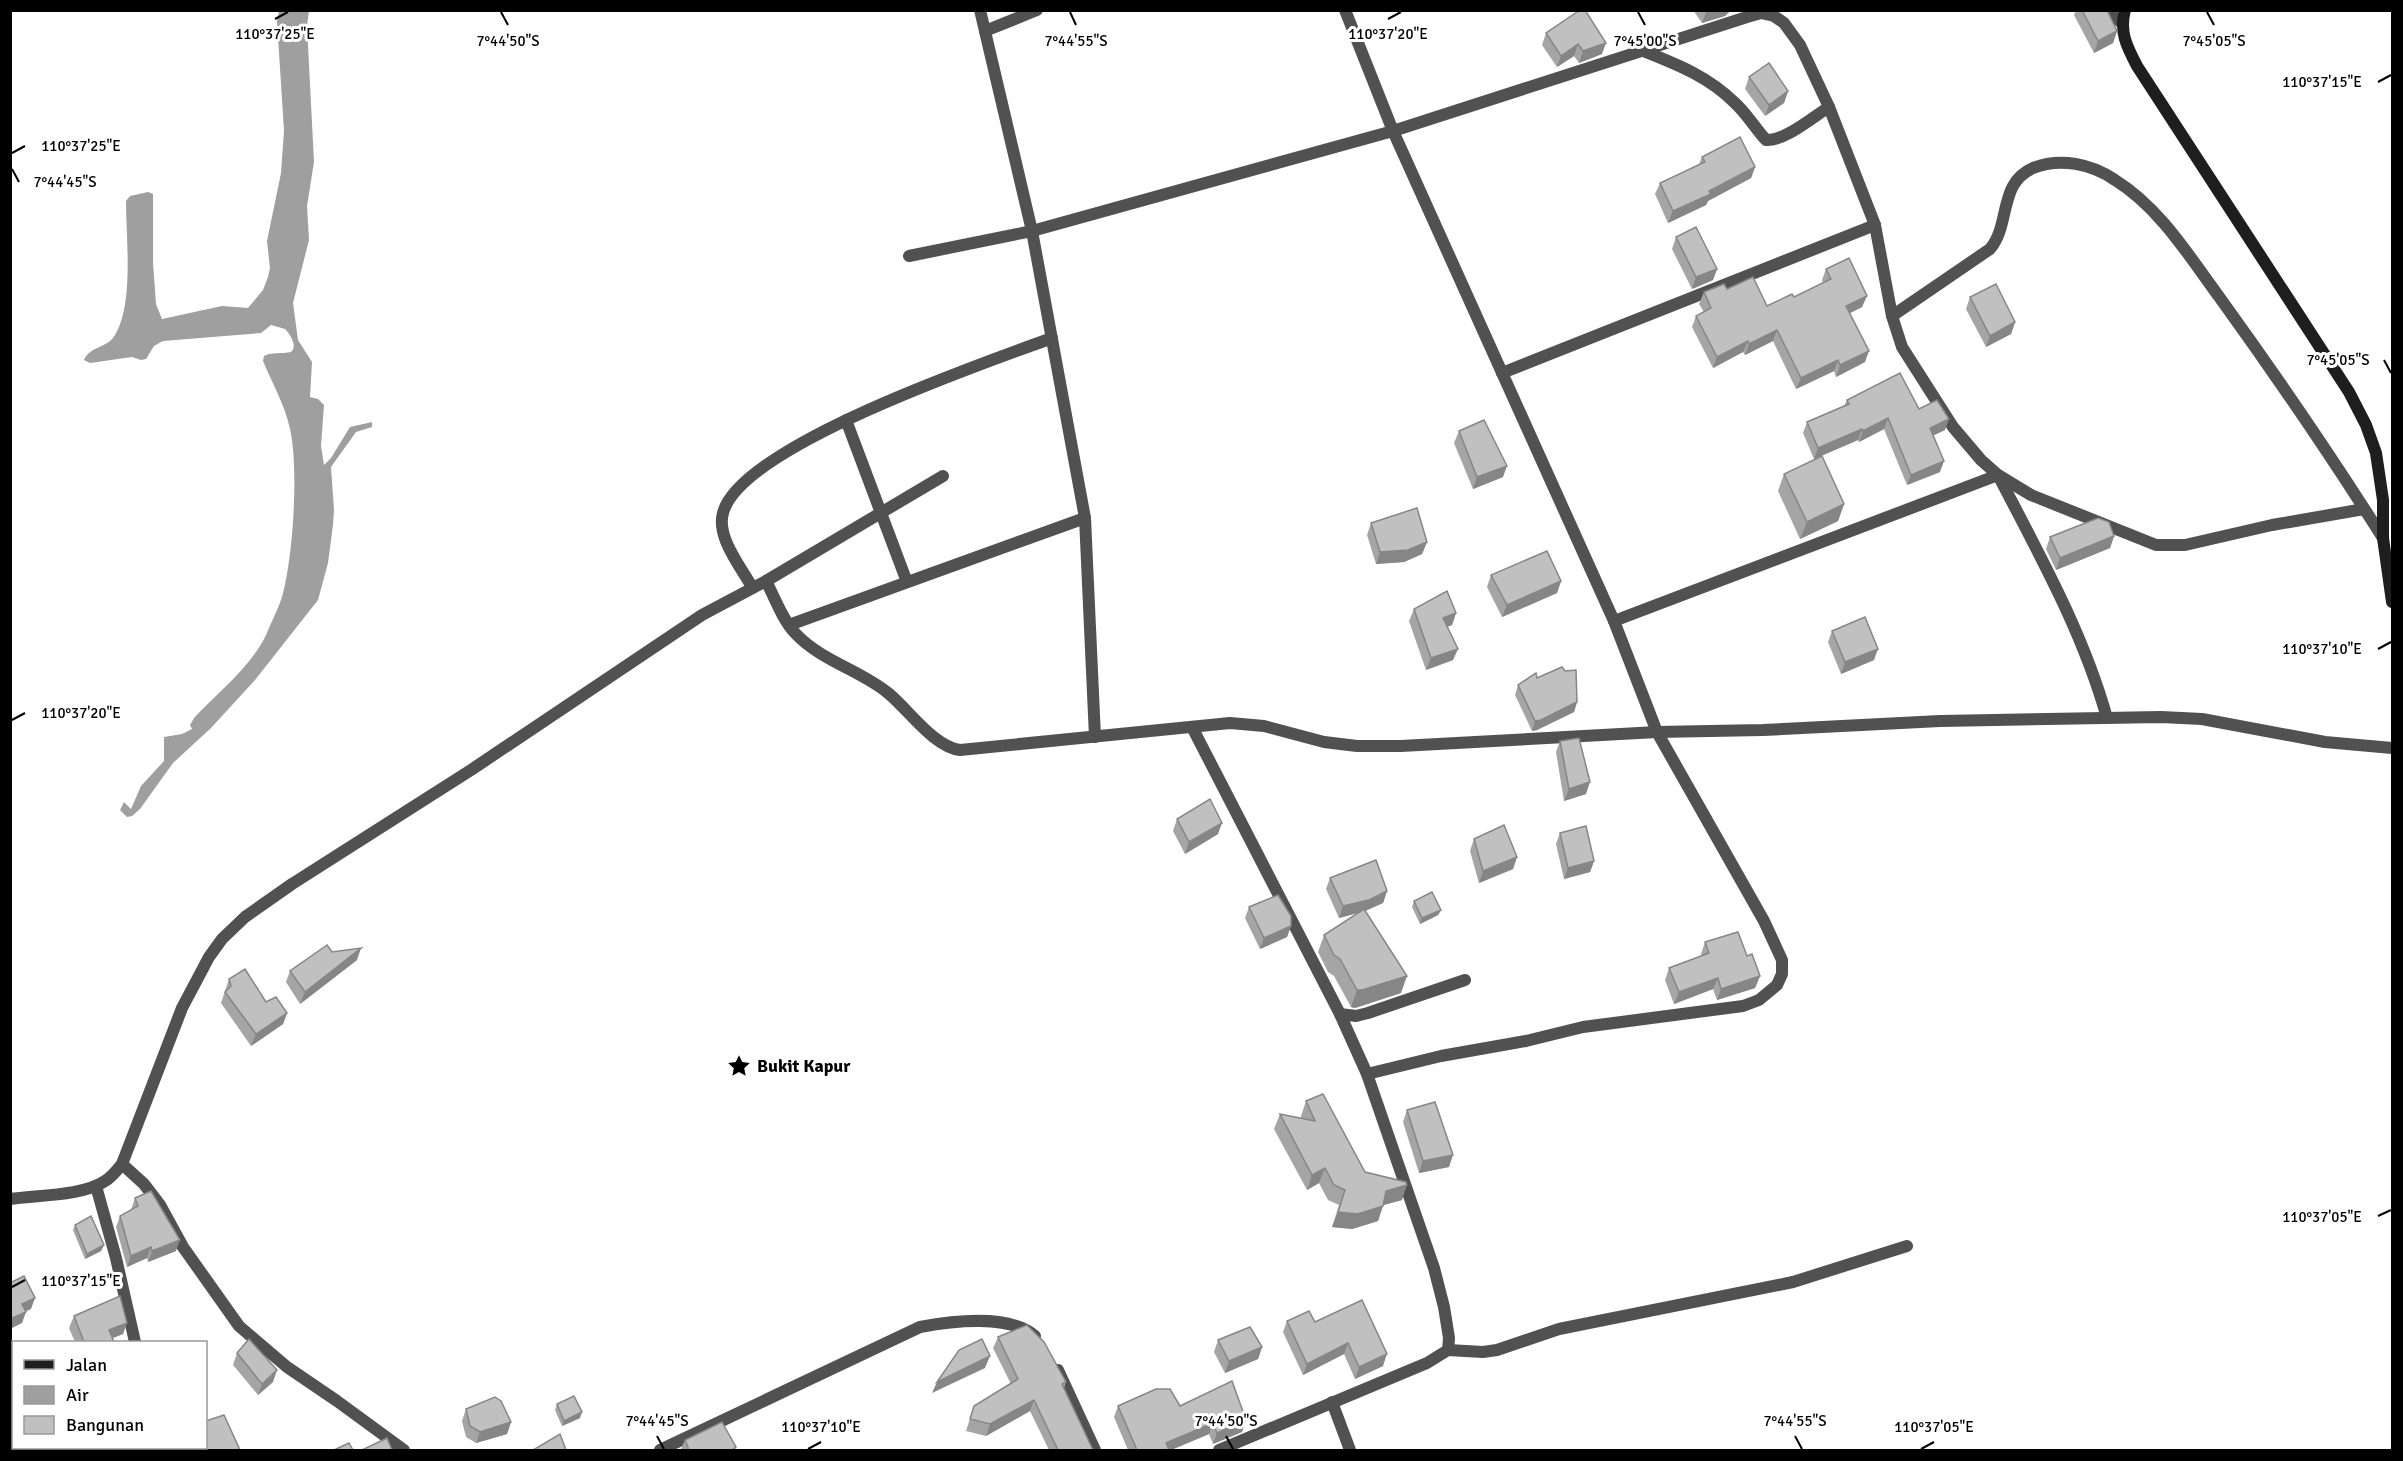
<svg xmlns="http://www.w3.org/2000/svg" width="2403" height="1461" font-family="Signika,sans-serif">
<rect width="100%" height="100%" fill="#fff"/>
<!-- water -->
<path fill="#9f9f9f" d="M279,11H309L307,26L314,162L307,206L309,240L293,303L298,340L312,362L310,397L318,399L324,405L321,446L324,465L331,458L350,427L372,422V427L356,432L331,467L334,510L333,525L328,563L318,600L255,680L211,728L173,763L140,809L132,816L127,817L120,810L124,802L131,809L141,786L164,761V737L182,734L192,729L190,725L194,718C218,692 250,668 266,635C270,625 279,607 282,597C293,559 299,468 290,429C285,405 272,383 263,361L264,356C270,352 283,354 291,352C298,346 290,334 285,329L271,325L261,333L163,341L154,346L146,359L141,360L132,357L90,363L84,360C90,346 108,348 115,335C134,304 126,237 126,201L130,196L148,192L153,194V263L156,304L162,319L222,306L248,308L263,290L268,277L270,268L267,241L281,173L284,131L277,21Z"/>
<g fill="none" stroke-linecap="round" stroke-linejoin="round">
<!-- street -->
<g stroke="#515151" stroke-width="12">
<path d="M980,10L1032,231L1085,518L1095,737"/>
<path d="M1345,10L1393,131L1614,621L1657,732L1764,921L1782,960V974L1777,985L1759,1000L1743,1006L1583,1027L1526,1041L1441,1056L1367,1074"/>
<path d="M2105,10L2122,23"/>
<path d="M985,31L1037,10"/>
<path d="M1641,50C1676,64 1708,76 1735,103C1747,114 1755,128 1766,140C1785,141 1813,117 1829,107"/>
<path d="M909,256L1032,231L1393,131L1747,17L1761,13L1774,16L1784,23L1800,45L1829,107L1875,225L1892,316L1902,347L1953,427L1981,460L1998,475L2031,495L2156,545H2185L2272,525L2364,509"/>
<path d="M1892,316L1990,249C2011,224 1998,183 2033,168C2060,157 2092,164 2115,180C2160,208 2189,256 2220,298C2277,377 2331,456 2383,538"/>
<path d="M1502,373L1875,225"/>
<path d="M846,420L907,582"/>
<path d="M766,581C775,598 782,619 795,633C821,661 860,670 888,693C909,710 934,747 960,750L1230,723L1264,726L1324,742L1357,746H1401L1657,732L1763,730L1940,721L2161,717L2202,719L2325,742L2392,748"/>
<path d="M752,587C741,567 716,537 723,513C740,446 987,362 1052,338"/>
<path d="M1614,621L1998,475C2039,554 2083,632 2107,718"/>
<path d="M789,625L1085,518"/>
<path d="M1192,727L1340,1014L1367,1074L1434,1268L1444,1307L1449,1338L1448,1350L1427,1363L1219,1450"/>
<path d="M1340,1014L1356,1016L1368,1013L1465,980"/>
<path d="M122,1164L144,1184L160,1205L183,1247L239,1326L287,1367L337,1401L404,1450"/>
<path d="M96,1186L116,1258L135,1342"/>
<path d="M10,1199C37,1195 83,1196 105,1181C112,1177 117,1170 122,1164L182,1008L209,957L222,939L245,917L292,884L471,770L702,615L766,581L943,476"/>
<path d="M1448,1350L1483,1352L1497,1350L1559,1329L1793,1282L1907,1246"/>
<path d="M1058,1370L1095,1450"/>
<path d="M1332,1402L1350,1450"/>
<path d="M660,1450L920,1327C952,1321 1009,1314 1035,1336"/>
</g>
<!-- secondary -->
<path stroke="#1e1e1e" stroke-width="12" d="M2125,10C2119,32 2127,47 2137,66L2349,392L2366,425L2376,453L2383,500V538L2392,602"/>
</g>
<!-- wall -->
<g fill="#a5a5a5">
<path d="M1580,10L1602,54L1579,63L1574,56L1557,67L1542,45L1546,33Z"/>
<path d="M1693,10H1731L1725,16L1702,23Z"/>
<path d="M2076,10H2107L2117,31L2113,43L2094,53L2074,15Z"/>
<path d="M1749,77L1788,91L1784,103L1765,116L1745,89Z"/>
<path d="M1702,157L1755,167L1751,178L1708,201L1706,205L1668,223L1655,194L1660,183L1699,164Z"/>
<path d="M1676,237L1717,269L1713,280L1692,289L1672,249Z"/>
<path d="M1826,269L1862,307L1850,313L1865,362L1836,377L1834,371L1796,389L1773,341L1745,355L1743,352L1713,368L1692,327L1696,316L1704,312L1699,304L1704,292L1767,306L1794,297L1823,283L1822,280Z"/>
<path d="M1970,297L2015,322L2011,334L1986,347L1966,309Z"/>
<path d="M1847,400L1919,409L1945,430L1933,435L1940,472L1907,485L1884,429L1859,442L1858,440L1814,459L1803,433L1807,422L1844,406Z"/>
<path d="M1459,431L1503,477L1473,489L1454,443Z"/>
<path d="M1784,474L1844,504L1838,521L1800,539L1778,491Z"/>
<path d="M1371,523L1427,542L1422,554L1404,562L1376,564L1367,535Z"/>
<path d="M2114,536L2110,548L2056,570L2046,549L2050,537Z"/>
<path d="M1491,575L1561,581L1557,593L1502,617L1487,587Z"/>
<path d="M1414,609L1456,613L1452,625L1447,627L1453,660L1426,670L1409,621Z"/>
<path d="M1832,631L1874,660L1841,674L1828,642Z"/>
<path d="M1537,678L1577,702L1574,712L1537,730L1532,731L1515,695L1518,685Z"/>
<path d="M1560,741L1586,794L1564,801L1556,752Z"/>
<path d="M1177,819L1218,834L1185,854L1173,831Z"/>
<path d="M1560,833L1594,861L1590,872L1564,879L1556,844Z"/>
<path d="M1474,839L1517,857L1513,869L1479,883L1470,851Z"/>
<path d="M1330,878L1387,891L1383,903L1365,911L1401,993L1355,1008L1351,1007L1334,976L1328,972L1318,952L1324,935L1358,913L1339,918L1326,889Z"/>
<path d="M1414,901L1441,910L1438,915L1420,924L1412,907Z"/>
<path d="M1249,907L1291,926L1287,937L1260,949L1245,918Z"/>
<path d="M1705,942L1747,956L1760,976L1755,988L1717,1000L1713,989L1674,1004L1665,980L1669,968L1702,956L1701,954Z"/>
<path d="M332,952L357,960L300,1004L286,982L290,971Z"/>
<path d="M229,979L266,1002L287,1013L283,1024L251,1046L221,1003Z"/>
<path d="M1306,1101L1365,1172L1402,1200L1383,1205L1378,1221L1352,1229L1332,1227L1339,1205L1328,1200L1319,1183L1307,1190L1274,1129L1280,1114L1301,1118V1116Z"/>
<path d="M1407,1110L1449,1167L1419,1173L1403,1122Z"/>
<path d="M135,1198L176,1251L148,1262L147,1258L127,1267L116,1227L120,1216L131,1210Z"/>
<path d="M75,1225L104,1245L101,1251L85,1259L73,1230Z"/>
<path d="M74,1316L123,1334L112,1338L114,1342H75L69,1328Z"/>
<path d="M1287,1321L1315,1322L1383,1366L1355,1379L1344,1354L1303,1375L1283,1332Z"/>
<path d="M998,1337L1066,1382L1064,1388L1093,1450H1049L1030,1411L986,1436L966,1431L974,1406L1011,1384L993,1348Z"/>
<path d="M1218,1340L1262,1347L1258,1359L1225,1373L1214,1352Z"/>
<path d="M237,1353L273,1382L258,1395L233,1365Z"/>
<path d="M557,1404L580,1418L562,1426L555,1410Z"/>
<path d="M1118,1406H1180L1246,1420L1242,1432L1213,1444L1209,1434L1171,1450H1128L1114,1417Z"/>
<path d="M466,1409L511,1422L507,1434L476,1443L466,1437L462,1421Z"/>
<path d="M685,1440L736,1447L735,1450H682L681,1449Z"/>
<path d="M132,1448H160L240,1450H132Z"/>
</g>
<!-- shaded-wall -->
<g fill="#868686">
<path d="M1707,10H1731L1725,16L1702,23Z"/>
<path d="M2117,31L2113,43L2094,53L2098,41Z"/>
<path d="M1606,43L1602,54L1579,63L1583,51Z"/>
<path d="M1578,44L1574,56L1557,67L1561,56Z"/>
<path d="M1788,91L1784,103L1765,116L1769,105Z"/>
<path d="M1755,167L1751,178L1708,201L1706,205L1668,223L1673,211Z"/>
<path d="M1717,269L1713,280L1692,289L1696,277Z"/>
<path d="M1867,296L1862,307L1842,317L1846,306Z"/>
<path d="M2015,322L2011,334L1986,347L1990,336Z"/>
<path d="M1777,330L1773,341L1745,355L1749,344Z"/>
<path d="M1748,341L1743,352L1713,368L1717,357Z"/>
<path d="M1869,351L1865,362L1836,377L1840,365Z"/>
<path d="M1838,360L1834,371L1796,389L1801,378Z"/>
<path d="M1888,418L1884,429L1859,442L1863,431Z"/>
<path d="M1949,419L1945,430L1926,439L1930,428Z"/>
<path d="M1862,429L1858,440L1814,459L1818,448Z"/>
<path d="M1944,461L1940,472L1907,485L1911,475Z"/>
<path d="M1507,466L1503,477L1473,489L1477,477Z"/>
<path d="M1844,504L1838,521L1800,539L1807,522Z"/>
<path d="M2114,536L2110,548L2056,570L2060,558Z"/>
<path d="M1427,542L1422,554L1404,562L1376,564L1380,552Z"/>
<path d="M1561,581L1557,593L1502,617L1507,605Z"/>
<path d="M1456,613L1452,625L1439,630L1443,618Z"/>
<path d="M1458,649L1453,660L1426,670L1431,658Z"/>
<path d="M1878,649L1874,660L1841,674L1845,662Z"/>
<path d="M1577,702L1574,712L1537,730L1532,731L1535,721Z"/>
<path d="M1590,782L1586,794L1564,801L1569,789Z"/>
<path d="M1222,823L1218,834L1185,854L1189,842Z"/>
<path d="M1517,857L1513,869L1479,883L1483,871Z"/>
<path d="M1594,861L1590,872L1564,879L1568,868Z"/>
<path d="M1387,891L1383,903L1365,911L1339,918L1343,906Z"/>
<path d="M1441,910L1438,915L1420,924L1422,918Z"/>
<path d="M1291,926L1287,937L1260,949L1264,938Z"/>
<path d="M361,948L357,960L300,1004L305,992Z"/>
<path d="M1407,976L1401,993L1355,1008L1351,1007L1357,990Z"/>
<path d="M1760,976L1755,988L1717,1000L1721,989Z"/>
<path d="M1718,978L1713,989L1674,1004L1679,992Z"/>
<path d="M287,1013L283,1024L251,1046L256,1034Z"/>
<path d="M1453,1155L1449,1167L1419,1173L1423,1161Z"/>
<path d="M1325,1168L1319,1183L1307,1190L1312,1175Z"/>
<path d="M1407,1185L1402,1200L1380,1206L1386,1191Z"/>
<path d="M1383,1206L1378,1221L1352,1229L1332,1227L1338,1212Z"/>
<path d="M180,1240L176,1251L148,1262L152,1251Z"/>
<path d="M104,1245L101,1251L85,1259L87,1254Z"/>
<path d="M151,1247L147,1258L127,1267L131,1256Z"/>
<path d="M35,1298L31,1309L18,1315L22,1304Z"/>
<path d="M26,1312L22,1323L10,1329V1319Z"/>
<path d="M127,1323L123,1334L105,1341L109,1330Z"/>
<path d="M1348,1343L1344,1354L1303,1375L1307,1364Z"/>
<path d="M1262,1347L1258,1359L1225,1373L1229,1361Z"/>
<path d="M1387,1354L1383,1366L1355,1379L1359,1367Z"/>
<path d="M990,1356L985,1368L932,1393L937,1382Z"/>
<path d="M277,1370L273,1382L258,1395L262,1384Z"/>
<path d="M1034,1400L1030,1411L986,1436L990,1424Z"/>
<path d="M14,1409V1419L10,1420V1410Z"/>
<path d="M582,1412L580,1418L562,1426L564,1421Z"/>
<path d="M1246,1420L1242,1432L1213,1444L1217,1433Z"/>
<path d="M511,1422L507,1434L476,1443L480,1432Z"/>
<path d="M1213,1423L1209,1434L1171,1450H1164L1166,1443Z"/>
</g>
<!-- building -->
<g fill="#c0c0c0" stroke="#868686" stroke-width="1.5">
<path d="M1580,10H1585L1606,43L1583,51L1578,44L1561,56L1546,33Z"/>
<path d="M2082,10H2107L2117,31L2098,41Z"/>
<path d="M1769,63L1788,91L1769,105L1749,77Z"/>
<path d="M1740,137L1755,167L1709,191L1711,194L1673,211L1660,183L1705,162L1702,157Z"/>
<path d="M1696,227L1717,269L1696,277L1676,237Z"/>
<path d="M1849,258L1867,296L1846,306L1869,351L1840,365L1838,360L1801,378L1777,330L1749,344L1748,341L1717,357L1696,316L1711,308L1704,292L1724,284L1727,289L1753,277L1767,306L1792,294L1794,297L1831,279L1826,269Z"/>
<path d="M1996,284L2015,322L1990,336L1970,297Z"/>
<path d="M1900,373L1919,409L1937,400L1949,419L1930,428L1944,461L1911,475L1888,418L1863,431L1862,429L1818,448L1807,422L1849,404L1847,400Z"/>
<path d="M1484,420L1507,466L1477,477L1459,431Z"/>
<path d="M1822,456L1844,504L1807,522L1784,474Z"/>
<path d="M1417,508L1427,542L1408,550L1380,552L1371,523Z"/>
<path d="M2098,518L2109,522L2114,536L2060,558L2050,537Z"/>
<path d="M1547,551L1561,581L1507,605L1491,575Z"/>
<path d="M1447,591L1456,613L1443,618L1458,649L1431,658L1414,609Z"/>
<path d="M1865,617L1878,649L1845,662L1832,631Z"/>
<path d="M1562,667L1565,671L1576,670L1577,702L1541,720L1535,721L1518,685L1536,673L1537,678Z"/>
<path d="M1579,738L1590,782L1569,789L1560,741Z"/>
<path d="M1210,799L1222,823L1189,842L1177,819Z"/>
<path d="M1504,825L1517,857L1483,871L1474,839Z"/>
<path d="M1586,826L1594,861L1568,868L1560,833Z"/>
<path d="M1376,860L1387,891L1369,900L1343,906L1330,878Z"/>
<path d="M1432,892L1441,910L1422,918L1414,901Z"/>
<path d="M1278,895L1291,916V926L1264,938L1249,907Z"/>
<path d="M1364,909L1407,976L1362,990H1357L1340,959L1334,955L1324,935Z"/>
<path d="M1738,932L1747,956L1752,954L1760,976L1721,989L1718,978L1679,992L1669,968L1709,953L1705,942Z"/>
<path d="M327,945L332,952L361,948L305,992L290,971Z"/>
<path d="M245,969L266,1002L276,997L287,1013L256,1034L225,992L231,986L229,979Z"/>
<path d="M1323,1094L1365,1172L1406,1182L1407,1185L1386,1191L1383,1206L1358,1214L1338,1212L1345,1190L1334,1185L1325,1168L1312,1175L1280,1114L1315,1121L1306,1101Z"/>
<path d="M1435,1102L1453,1155L1423,1161L1407,1110Z"/>
<path d="M151,1191L180,1240L152,1251L151,1247L131,1256L120,1216L138,1206L135,1198Z"/>
<path d="M91,1216L104,1245L87,1254L75,1225Z"/>
<path d="M24,1276L35,1298L22,1304L26,1312L10,1319V1283Z"/>
<path d="M120,1296L127,1323L109,1330L114,1342H84L74,1316Z"/>
<path d="M1362,1300L1387,1354L1359,1367L1348,1343L1307,1364L1287,1321L1309,1311L1315,1322Z"/>
<path d="M1027,1325L1044,1342L1066,1382L1062,1384L1093,1450H1058L1034,1400L990,1424L970,1419L974,1406L1018,1379L998,1337Z"/>
<path d="M1250,1327L1262,1347L1229,1361L1218,1340Z"/>
<path d="M249,1339L277,1370L262,1384L237,1353Z"/>
<path d="M982,1339L990,1356L937,1382L959,1350Z"/>
<path d="M14,1357V1409L10,1410V1358Z"/>
<path d="M1232,1381L1246,1420L1217,1433L1213,1423L1166,1443L1169,1450H1137L1118,1406L1156,1389H1170L1180,1406Z"/>
<path d="M574,1396L582,1412L564,1421L557,1404Z"/>
<path d="M495,1397L501,1401L511,1422L480,1432L470,1426L466,1409Z"/>
<path d="M224,1415L240,1450H139L138,1448H206V1421Z"/>
<path d="M722,1422L736,1447L732,1450H689L685,1440Z"/>
<path d="M560,1434L566,1450H533Z"/>
<path d="M387,1438L392,1450H362Z"/>
<path d="M349,1443L353,1450H334Z"/>
</g>
<!-- ticks -->
<path fill="none" stroke="#000" stroke-width="2" d="M501,12L508,25M1070,12L1076,25M1638,12L1645,25M2207,12L2214,25M275,19L288,12M1388,19L1401,12M2378,82L2391,75M12,153L25,146M12,169L19,182M2384,360L2391,373M2378,649L2391,642M12,720L25,713M2378,1216L2391,1210M12,1287L25,1280M657,1436L664,1449M1226,1436L1233,1449M1795,1436L1802,1449M808,1449L821,1442M1921,1449L1934,1442"/>
<!-- icons -->
<defs>
<g id="sight-bare" transform="scale(1.8)"><path d="M0-6L1.8-2.2L6-1.7L2.9 1.2L3.7 5.4L0 3.3L-3.7 5.4L-2.9 1.2L-6-1.7L-1.8-2.2Z" fill="#000" stroke="#fff" stroke-width="2.5" paint-order="stroke"/></g>
</defs>
<g fill-rule="evenodd">
<use href="#sight-bare" x="739" y="1066"/>
</g>
<g text-anchor="middle" dominant-baseline="central" stroke-width="6" stroke-linejoin="round" paint-order="stroke">
<!-- poi labels -->
<g font-size="18" font-weight="bold" fill="#000" stroke="#fff" text-anchor="start">
<text x="757" y="1066">Bukit Kapur</text>
</g>
</g>
<g font-size="15" text-anchor="middle" fill="#000" stroke="#fff" stroke-width="6" stroke-linejoin="round" paint-order="stroke">
<text x="275" y="39">110°37'25"E</text>
<text x="1388" y="39">110°37'20"E</text>
<text x="508" y="46">7°44'50"S</text>
<text x="1076" y="46">7°44'55"S</text>
<text x="1645" y="46">7°45'00"S</text>
<text x="2214" y="46">7°45'05"S</text>
<text x="2322" y="87">110°37'15"E</text>
<text x="81" y="151">110°37'25"E</text>
<text x="65" y="187">7°44'45"S</text>
<text x="2338" y="365">7°45'05"S</text>
<text x="2322" y="654">110°37'10"E</text>
<text x="81" y="718">110°37'20"E</text>
<text x="2322" y="1222">110°37'05"E</text>
<text x="81" y="1286">110°37'15"E</text>
<text x="657" y="1426">7°44'45"S</text>
<text x="1226" y="1426">7°44'50"S</text>
<text x="1795" y="1426">7°44'55"S</text>
<text x="821" y="1432">110°37'10"E</text>
<text x="1934" y="1432">110°37'05"E</text>
</g>
<!-- border -->
<rect width="2403" height="1461" fill="none" stroke="#000000" stroke-width="24"/>
<!-- legend -->
<rect x="12" y="1341" width="195" height="108" fill="#ffffff" stroke="#999999" stroke-width="1.5"/>
<rect x="24" y="1360" width="30" height="9" fill="#1e1e1e" stroke="#999999" stroke-width="1.5"/>
<text x="66" y="1371" font-size="18" fill="#000000">Jalan</text>
<rect x="24" y="1386" width="30" height="18" fill="#9f9f9f" stroke="#999999" stroke-width="1.5"/>
<text x="66" y="1401" font-size="18" fill="#000000">Air</text>
<rect x="24" y="1416" width="30" height="18" fill="#c0c0c0" stroke="#999999" stroke-width="1.5"/>
<text x="66" y="1431" font-size="18" fill="#000000">Bangunan</text>
</svg>
